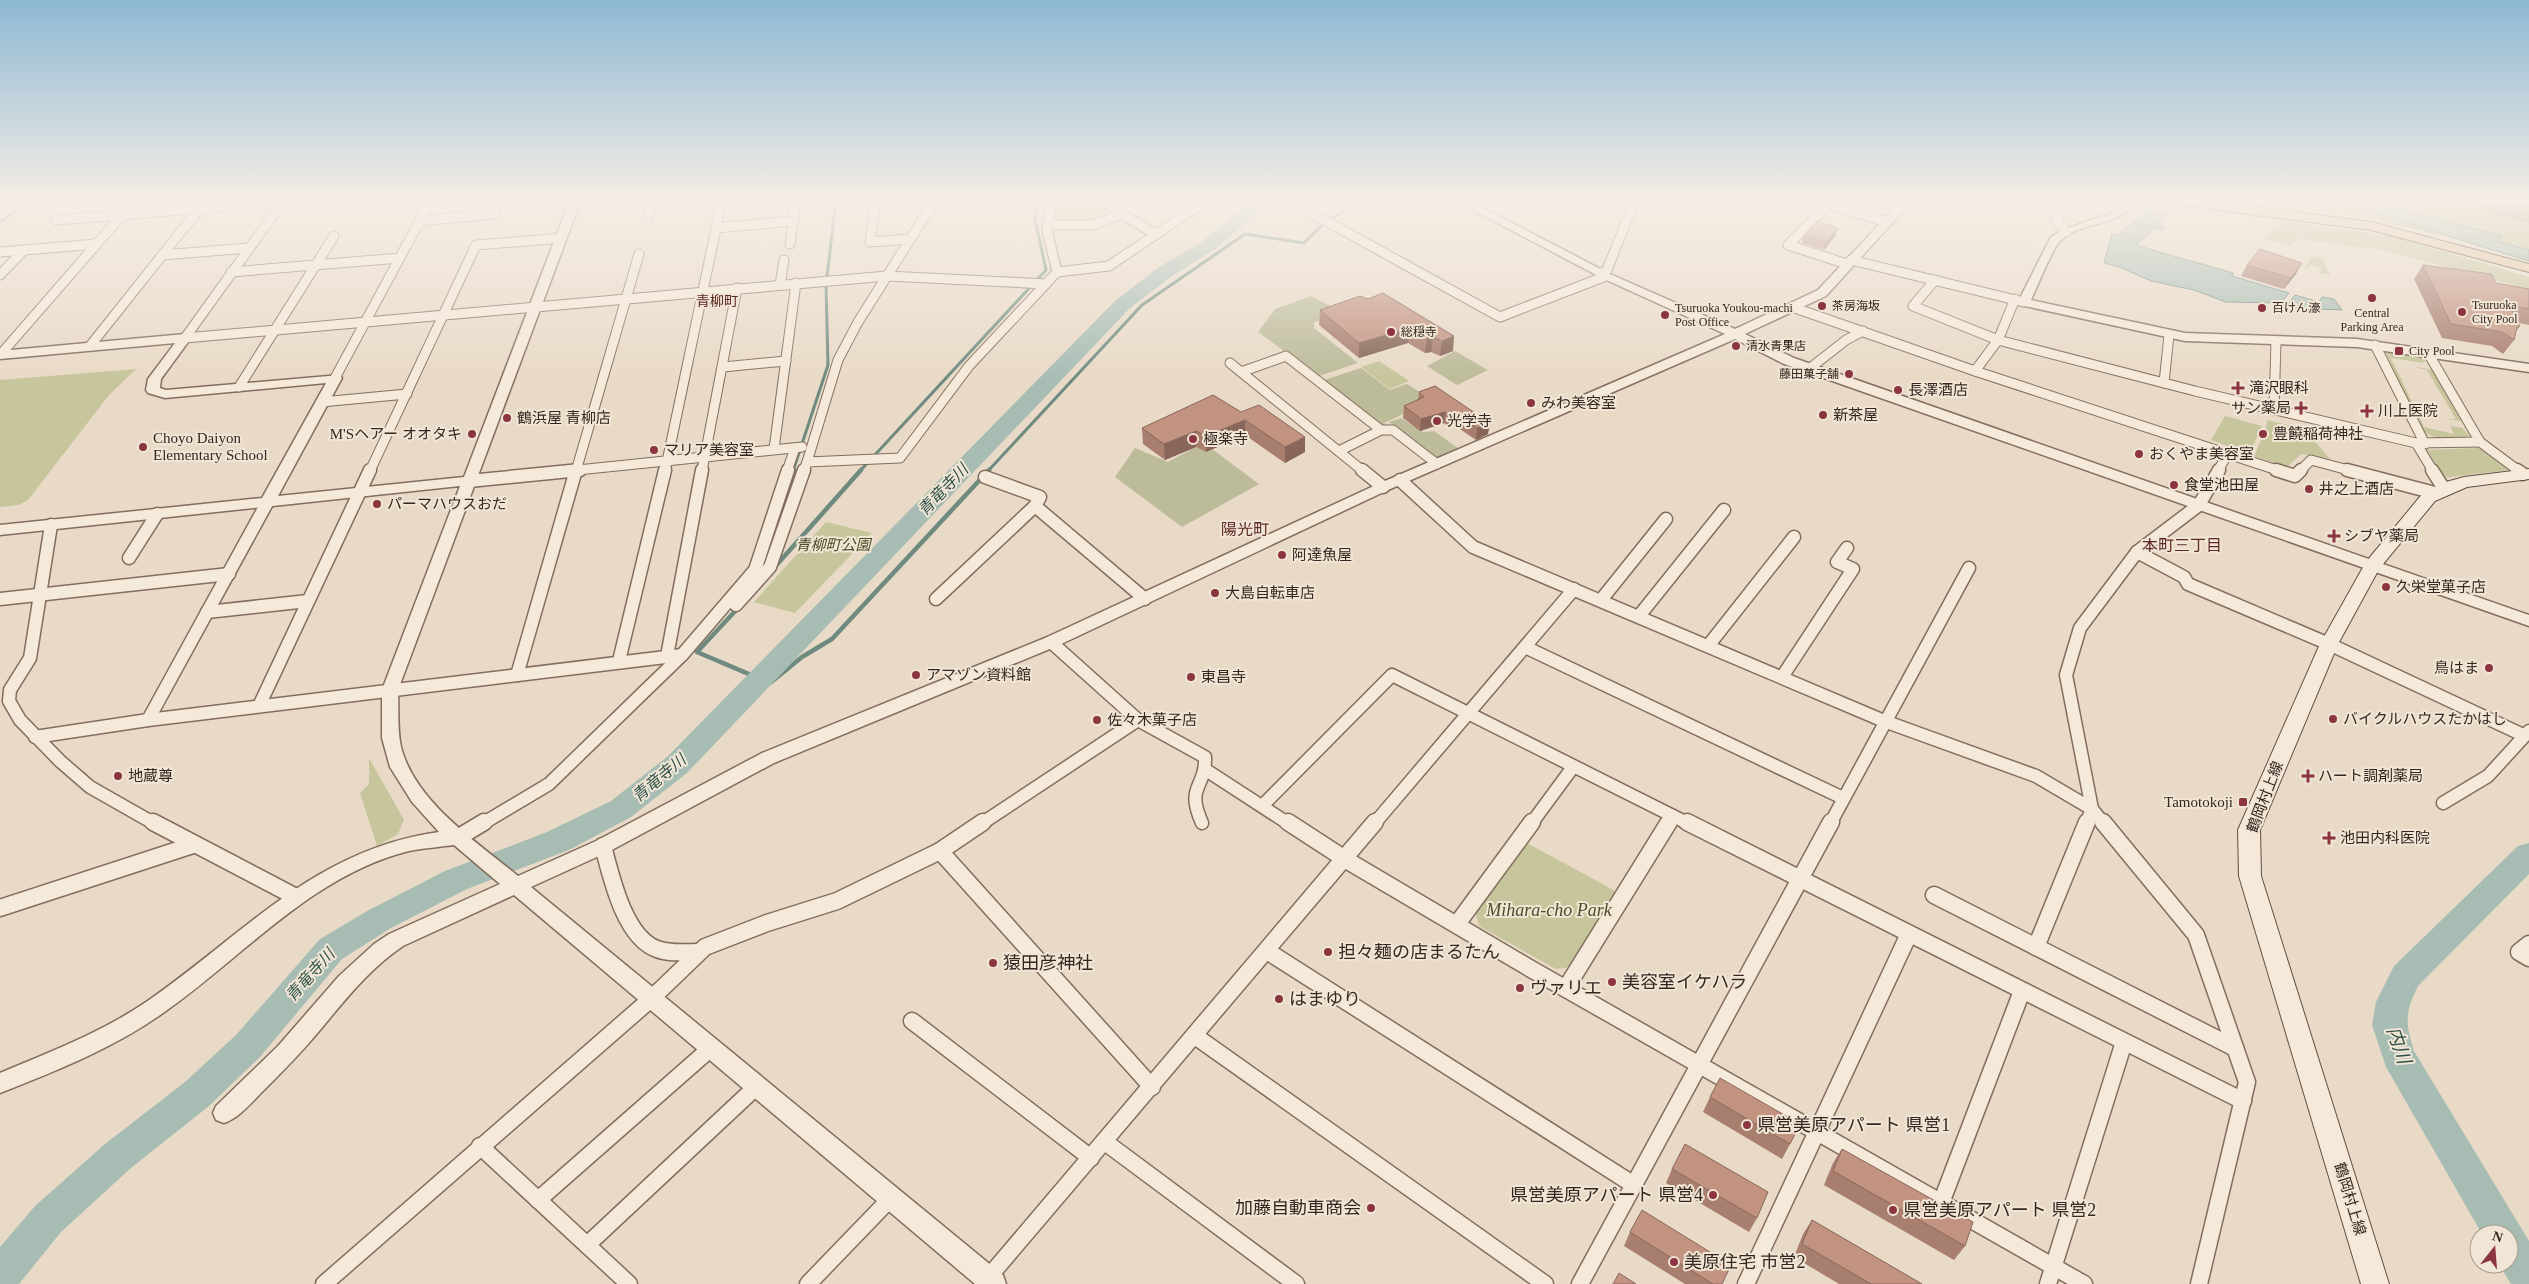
<svg xmlns="http://www.w3.org/2000/svg" width="2529" height="1284" font-family="'Times New Roman','Noto Sans JP',serif">
<rect width="100%" height="100%" fill="#e9dac7"/>
<!-- green -->
<g fill="#c6c59c">
<path d="M1054,200H1092L1116,213L1091,223H1052Z"/>
<path d="M2207,200H2529V262L2455,239L2357,216Z"/>
<path d="M2279,220L2391,236L2529,277V289L2372,247L2370,249L2301,239L2289,246L2264,239Z"/>
<path d="M2312,256L2322,258L2330,275L2319,273L2322,269L2310,265L2307,269L2304,268Z"/>
<path d="M2389,351L2419,355L2426,360L2423,363L2391,358L2424,427L2454,434L2450,426L2462,428L2469,435C2458,444 2437,439 2425,433L2386,354Z"/>
<path d="M1379,361L1409,381L1390,389L1361,367Z"/>
<path d="M2418,367L2432,370L2461,421L2445,419H2456L2427,370L2417,368Z"/>
<path d="M136,369L109,395L28,500L19,505L0,507V380Z"/>
<path d="M2225,416L2262,426L2249,454L2211,440Z"/>
<path d="M2267,420L2304,429L2330,459L2301,454L2287,467L2254,456L2266,429Z"/>
<path d="M2478,448L2508,470L2441,478L2423,450Z"/>
<path d="M826,522L872,533L795,613L754,602Z"/>
<path d="M369,758L404,820L398,834L377,846L360,793L369,784Z"/>
<path d="M1523,841L1619,893L1574,967L1556,969L1479,926L1474,907Z"/>
</g>
<!-- cemetery -->
<g fill="#bcbb9a">
<path d="M1311,296L1340,311L1314,323V328L1358,363L1319,376L1258,332L1275,309Z"/>
<path d="M1455,351L1488,370L1457,385L1427,366Z"/>
<path d="M1361,368L1390,390L1407,384L1429,398L1418,407L1384,423L1390,428H1384L1324,380Z"/>
<path d="M1401,418L1423,432L1434,431L1462,451L1437,460L1389,422Z"/>
<path d="M1196,447L1206,452L1212,449L1259,484L1182,527L1115,477L1135,448L1168,462Z"/>
</g>
<!-- water -->
<g fill="#a7bdb4" stroke="#6f8b80">
<path d="M2332,200H2374L2379,204L2501,236L2499,242L2529,250V261Z"/>
<path d="M2148,210L2167,215L2159,224L2165,227L2162,230L2133,222Z"/>
<path d="M2132,223L2153,230L2136,245C2170,256 2200,263 2233,273L2232,276L2289,293L2281,303L2226,302L2194,290L2151,281L2120,267L2104,263L2112,233L2117,236Z"/>
<path d="M2295,295L2319,302L2322,297L2334,299L2342,310L2295,308L2289,303Z"/>
</g>
<g fill="none" stroke-linecap="round" stroke-linejoin="round">
<!-- stream-far1 -->
<g stroke="#6f8b80" stroke-width="3">
<path d="M0,222L30,200"/>
<path d="M793,471L828,365L826,285L836,200"/>
<path d="M860,471L1046,270L1035,219L1039,200"/>
<path d="M988,471L1142,305L1245,234L1304,243L1322,225L1346,209L1353,200"/>
</g>
<!-- stream -->
<g stroke="#6f8b80" stroke-width="4.5">
<path d="M762,567L794,470"/>
<path d="M773,569L861,470"/>
<path d="M738,608L697,652L770,683L802,657L832,639L989,470"/>
</g>
<!-- river -->
<g fill="#a7bdb4" fill-rule="evenodd">
<path d="M1253,200H1273L1215,249L1172,276L1130,308L687,773L631,817L569,850L467,889L391,928L342,959L260,1057L209,1106L131,1168L61,1232L19,1284H0V1247L35,1206L105,1144L185,1082L236,1035L320,939L369,910L445,871L547,832L611,801L667,757L1116,300L1158,268L1203,241Z"/>
<path d="M2529,843V874L2418,986C2405,1012 2405,1023 2414,1051L2529,1241V1284H2511L2499,1264H2509V1234H2482L2386,1067L2372,1025L2376,1002L2394,966L2518,846Z"/>
</g>
<!-- minor-far2 casing -->
<g stroke="#836d5e" stroke-width="11">
<g id="minor-far2">
<path d="M876,200L870,242L909,239"/>
<path d="M935,200L858,322L838,360L807,462L900,458L969,366L1057,272L1109,266L1207,200"/>
<path d="M1052,200L1047,230L1057,272"/>
<path d="M1100,200L1156,235"/>
<path d="M1288,200L1500,317L1606,276"/>
<path d="M1815,200L1887,222"/>
<path d="M33,203L38,200"/>
<path d="M1829,204L1788,245L1847,264"/>
<path d="M648,216L653,200"/>
<path d="M56,220L305,200"/>
<path d="M420,221L493,214L500,200"/>
<path d="M1047,225H1092L1122,214"/>
<path d="M716,228L793,221"/>
<path d="M2066,232L2056,220L2068,200"/>
<path d="M790,244L796,200"/>
<path d="M0,252L97,244"/>
<path d="M162,255L249,248"/>
<path d="M1851,260L2024,302"/>
<path d="M231,272L400,258"/>
<path d="M1601,273L1607,270L1635,200"/>
<path d="M0,275L24,250"/>
<path d="M1935,280L1913,306L1998,340L2195,391L2416,443L2480,442"/>
<path d="M780,285L784,260"/>
<path d="M1792,307L1975,371L2280,471"/>
<path d="M185,338L887,276L1046,284"/>
<path d="M185,338L284,200"/>
<path d="M2375,345L2425,444"/>
<path d="M90,346L199,209"/>
<path d="M2428,353L2480,442L2519,471"/>
<path d="M1,354L135,200"/>
<path d="M1230,363L1363,471"/>
<path d="M723,367L786,361"/>
<path d="M1809,369L1846,340L1863,331"/>
<path d="M1975,371L1998,340L2015,299"/>
<path d="M1241,372L1286,356L1381,430H1393L1437,464"/>
<path d="M335,378L431,200"/>
<path d="M2164,383L2169,335"/>
<path d="M239,387L334,236"/>
<path d="M321,402L407,394"/>
<path d="M2274,410L2276,341"/>
<path d="M2416,443L2433,471"/>
<path d="M774,449L796,283"/>
<path d="M1339,451L1381,430"/>
<path d="M370,471L476,245L562,238"/>
<path d="M568,471L802,447"/>
<path d="M576,471L639,254"/>
<path d="M665,471L722,200"/>
<path d="M702,471L737,288"/>
<path d="M787,471L795,448"/>
<path d="M804,471L807,462"/>
<path d="M2218,471L2228,453"/>
<path d="M2300,471L2311,460L2352,471"/>
</g>
</g>
<!-- minor-far1 casing -->
<g stroke="#836d5e" stroke-width="15">
<g id="minor-far1">
<path d="M1362,470L1383,487"/>
<path d="M2276,470L2295,476L2301,470"/>
<path d="M2347,470L2435,493"/>
<path d="M2432,470L2444,489"/>
<path d="M2517,470L2523,474"/>
<path d="M1400,480L1473,547L1884,721L2036,776L2092,809L2104,824"/>
<path d="M469,481L580,470"/>
<path d="M1035,506L1145,599"/>
<path d="M51,525L30,658L10,690L9,701L20,720L60,761L90,787L155,824"/>
<path d="M2137,552L2184,577L2188,584L2329,644L2523,735"/>
<path d="M129,558L157,514"/>
<path d="M0,599L229,574"/>
<path d="M936,599L1035,506L1040,497L985,477"/>
<path d="M1601,600L1666,519"/>
<path d="M736,605L770,567L804,470"/>
<path d="M207,612L308,601"/>
<path d="M1639,616L1724,510"/>
<path d="M1051,642L1138,720L1205,757C1206,789 1185,785 1202,823"/>
<path d="M1708,646L1794,537"/>
<path d="M1525,647L1843,798"/>
<path d="M667,656L702,470"/>
<path d="M619,661L665,470"/>
<path d="M517,675L576,470"/>
<path d="M1782,677L1853,569L1837,562L1847,548"/>
<path d="M259,706L370,470"/>
<path d="M148,720L267,503"/>
<path d="M35,737L148,720L682,655"/>
<path d="M1206,770L1289,824"/>
<path d="M2443,803L2488,776L2529,731"/>
<path d="M1263,805L1392,675L1689,824"/>
<path d="M482,824L549,784L682,655L755,570L788,470"/>
<path d="M981,824L1138,720"/>
<path d="M1374,824L1574,589"/>
<path d="M1531,824L1573,767"/>
<path d="M1668,824L1673,816"/>
<path d="M1830,824L1969,568"/>
<path d="M2086,824L2092,809L2066,675L2080,628L2137,552L2199,505L2219,470"/>
</g>
</g>
<!-- minor casing -->
<g stroke="#836d5e" stroke-width="19">
<g id="minor">
<path d="M153,822L296,897"/>
<path d="M1288,822L1348,861L1531,969L2084,1284"/>
<path d="M1687,822L2243,1101"/>
<path d="M2103,822L2196,935L2247,1082L2199,1284"/>
<path d="M459,837L484,822"/>
<path d="M603,846C611,876 624,937 657,949C670,954 685,952 699,952"/>
<path d="M940,851L1152,1087"/>
<path d="M1934,895L2235,1048"/>
<path d="M0,908L193,845"/>
<path d="M1457,924L1532,822"/>
<path d="M2529,944L2519,952L2529,958"/>
<path d="M2036,947L2087,822"/>
<path d="M1267,951L1634,1185"/>
<path d="M1566,988L1669,822"/>
<path d="M912,1021L1091,1158"/>
<path d="M1195,1036L1545,1284"/>
<path d="M1105,1142L1296,1284"/>
<path d="M480,1146L629,1284"/>
<path d="M538,1200L711,1048"/>
<path d="M1941,1203L2022,991"/>
<path d="M587,1245L757,1086"/>
<path d="M987,1279L1375,822"/>
<path d="M324,1284L652,998L705,947L767,923L837,901L940,851L983,822"/>
<path d="M808,1284L891,1198"/>
<path d="M1580,1284L1831,822"/>
<path d="M1746,1284L1909,934"/>
<path d="M2048,1284L2124,1042"/>
</g>
</g>
<!-- tertiary casing -->
<g stroke="#836d5e" stroke-width="3">
<g id="tertiary">
<path d="M570,200H581L398,690C399,709 397,729 401,747C415,802 477,842 518,876L596,841L762,753L1045,638L1378,484L1725,334L1602,278L1454,200H1468L1610,274L1735,329L1818,290L1902,200H1913L1826,296L1745,334L1794,358L2529,615V626L1784,364L1735,339L1388,490L1057,646L774,763L610,851L531,887L1003,1275L1006,1284H975L514,895L403,946C369,969 346,999 320,1030C302,1052 282,1072 262,1092C251,1103 239,1118 224,1123L216,1120L213,1113L216,1106L278,1046L339,976L374,944L389,934L500,884L454,845C440,847 424,848 409,851C312,875 242,958 163,1013C114,1048 56,1071 0,1093V1073C52,1051 103,1032 149,1000C245,933 316,849 439,832L412,802L390,767L382,738V690L460,486L0,535V525L262,498L326,383L165,398L148,393L146,390L148,379L175,343L0,359V351L185,334L191,338L161,379L160,388L166,390L340,375L342,378L278,496L464,477Z"/>
<path d="M2127,200H2139C2115,229 2080,221 2061,240C2052,249 2037,287 2031,300L2185,333L2357,339L2529,364V372L2357,347L2185,341L2020,305L2018,302L2051,237L2062,230L2113,213Z"/>
</g>
</g>
<!-- secondary casing -->
<g stroke="#654e41" stroke-width="2">
<path id="secondary" d="M2529,469V479L2467,487L2435,501L2379,569L2338,644L2260,830L2261,876L2389,1284H2361L2239,876L2238,830L2320,644L2366,562L2423,493L2446,482L2464,477Z"/>
</g>
<!-- primary casing -->
<g stroke="#513c32" stroke-width="2">
<path id="primary" d="M2165,200H2204L2371,222L2529,264V272L2371,230L2171,204Z"/>
</g>
<!-- minor-far2 -->
<use href="#minor-far2" stroke="#f5e9d9" stroke-width="9"/>
<!-- minor-far1 -->
<use href="#minor-far1" stroke="#f5e9d9" stroke-width="12"/>
<!-- minor -->
<use href="#minor" stroke="#f5e9d9" stroke-width="16"/>
<!-- tertiary -->
<use href="#tertiary" fill="#f5e9d9" fill-rule="evenodd"/>
<!-- secondary -->
<use href="#secondary" fill="#f5e9d9" fill-rule="evenodd"/>
<!-- primary -->
<use href="#primary" fill="#e8c9a3" fill-rule="evenodd"/>
</g>
<!-- wall -->
<g fill="#a87e6f">
<path d="M2468,200H2529V223L2482,211L2483,208L2467,204Z"/>
<path d="M1804,235H1836L1824,250L1802,243Z"/>
<path d="M2247,265L2296,274L2284,289L2241,276Z"/>
<path d="M2423,265L2496,283L2529,289V325L2519,323L2520,326L2515,333L2514,340L2503,354L2492,346L2442,338L2414,279Z"/>
<path d="M1383,293L1453,351L1440,356L1431,352L1425,353L1408,343L1359,358L1319,325L1320,310L1368,299Z"/>
<path d="M1435,386L1488,434L1476,440L1454,425L1447,426L1444,423L1420,431L1403,418L1404,406L1418,400L1419,392Z"/>
<path d="M1213,395L1305,452L1285,463L1245,435L1206,452L1196,447L1165,460L1143,444L1142,428Z"/>
<path d="M1710,1097L1790,1144L1782,1159L1703,1112Z"/>
<path d="M1842,1149L1965,1246L1954,1260L1824,1185L1833,1163Z"/>
<path d="M1672,1169L1757,1218L1749,1232L1666,1183Z"/>
<path d="M1812,1220L1922,1284H1839L1794,1257L1803,1234Z"/>
<path d="M1630,1232L1722,1284H1685L1624,1246Z"/>
</g>
<!-- shaded-wall -->
<g fill="#88675a">
<path d="M1838,228L1836,235L1824,250L1826,242Z"/>
<path d="M2302,263L2296,274L2284,289L2291,278Z"/>
<path d="M1410,328L1408,343L1359,358V343Z"/>
<path d="M1454,336L1453,351L1440,356L1442,341Z"/>
<path d="M1433,337L1431,352L1425,353L1427,338Z"/>
<path d="M1445,412L1444,423L1420,431L1421,419Z"/>
<path d="M1456,413L1454,425L1447,426L1448,415Z"/>
<path d="M1245,420V435L1206,452V436Z"/>
<path d="M1490,423L1488,434L1476,440L1477,428Z"/>
<path d="M1196,431V447L1165,460L1164,444Z"/>
<path d="M1305,437V452L1285,463V447Z"/>
</g>
<!-- building -->
<g fill="#c39381" stroke="#88675a">
<path d="M2489,200H2529V212L2488,202Z"/>
<path d="M1817,221L1838,228L1826,242L1804,235Z"/>
<path d="M2260,249L2302,263L2291,278L2247,265Z"/>
<path d="M2423,265L2491,274L2496,283L2529,289V309L2509,306L2520,326L2517,327L2514,340L2502,332L2451,324Z"/>
<path d="M1383,293L1454,336L1442,341L1433,337L1427,338L1410,328L1359,343L1320,310L1360,296L1368,299Z"/>
<path d="M1435,386L1490,423L1477,428L1456,413L1448,415L1445,412L1421,419L1404,406L1424,397L1419,392Z"/>
<path d="M1213,395L1241,412L1259,405L1305,437L1285,447L1245,420L1206,436L1196,431L1164,444L1142,428Z"/>
<path d="M1720,1078L1800,1124L1790,1144L1710,1097Z"/>
<path d="M1685,1144L1768,1192L1757,1218L1672,1169Z"/>
<path d="M1842,1149L1973,1222L1965,1246L1833,1171Z"/>
<path d="M1642,1210L1731,1265L1722,1284H1713L1630,1232Z"/>
<path d="M1812,1220L1922,1284H1871L1802,1244Z"/>
<path d="M1619,1273L1636,1284H1613Z"/>
</g>
<!-- sky -->
<linearGradient id="sky" x2="0" y2="1"><stop stop-color="#8eb8d3"/><stop offset="0.53" stop-color="#f5eee6"/><stop offset="1" stop-color="#f5eee6" stop-opacity="0"/></linearGradient>
<rect width="2529" height="380" fill="url(#sky)"/>
<!-- markers -->
<g fill="#8b3541" stroke="#f1e6d5" stroke-width="2">
<circle cx="2372" cy="298" r="5"/>
<circle cx="1822" cy="306" r="5"/>
<circle cx="2262" cy="308" r="5"/>
<circle cx="2462" cy="312" r="5"/>
<circle cx="1665" cy="315" r="5"/>
<circle cx="1391" cy="332" r="5"/>
<circle cx="1736" cy="346" r="5"/>
<rect x="2394" y="346" width="10" height="10" rx="2.5"/>
<circle cx="1849" cy="374" r="5"/>
<path d="M2235.5 380.5h5v5h5v5h-5v5h-5v-5h-5v-5h5z"/>
<circle cx="1898" cy="390" r="5"/>
<circle cx="1531" cy="403" r="5"/>
<path d="M2298.5 400.5h5v5h5v5h-5v5h-5v-5h-5v-5h5z"/>
<path d="M2364.5 403.5h5v5h5v5h-5v5h-5v-5h-5v-5h5z"/>
<circle cx="1823" cy="415" r="5"/>
<circle cx="507" cy="418" r="5"/>
<circle cx="1437" cy="421" r="5"/>
<circle cx="472" cy="434" r="5"/>
<circle cx="2263" cy="434" r="5"/>
<circle cx="1193" cy="439" r="5"/>
<circle cx="143" cy="447" r="5"/>
<circle cx="654" cy="450" r="5"/>
<circle cx="2139" cy="454" r="5"/>
<circle cx="2174" cy="485" r="5"/>
<circle cx="2309" cy="489" r="5"/>
<circle cx="377" cy="504" r="5"/>
<path d="M2331.5 528.5h5v5h5v5h-5v5h-5v-5h-5v-5h5z"/>
<circle cx="1282" cy="555" r="5"/>
<circle cx="2386" cy="587" r="5"/>
<circle cx="1215" cy="593" r="5"/>
<circle cx="2489" cy="668" r="5"/>
<circle cx="916" cy="675" r="5"/>
<circle cx="1191" cy="677" r="5"/>
<circle cx="2333" cy="719" r="5"/>
<circle cx="1097" cy="720" r="5"/>
<circle cx="118" cy="776" r="5"/>
<path d="M2305.5 768.5h5v5h5v5h-5v5h-5v-5h-5v-5h5z"/>
<rect x="2238" y="797" width="10" height="10" rx="2.5"/>
<path d="M2326.5 830.5h5v5h5v5h-5v5h-5v-5h-5v-5h5z"/>
<circle cx="1328" cy="952" r="5"/>
<circle cx="993" cy="963" r="5"/>
<circle cx="1612" cy="982" r="5"/>
<circle cx="1520" cy="988" r="5"/>
<circle cx="1279" cy="999" r="5"/>
<circle cx="1747" cy="1125" r="5"/>
<circle cx="1713" cy="1195" r="5"/>
<circle cx="1371" cy="1208" r="5"/>
<circle cx="1893" cy="1210" r="5"/>
<circle cx="1674" cy="1262" r="5"/>
</g>
<g text-anchor="middle" dominant-baseline="central" stroke-width="4" stroke-linejoin="round" paint-order="stroke">
<!-- far-poi labels -->
<g font-size="12" fill="#352720" stroke="#f1e6d5" text-anchor="start">
<text x="2472" y="305">Tsuruoka<tspan x="2472" dy="14">City Pool</tspan></text>
<text x="1832" y="306">茶房海坂</text>
<text x="1675" y="308">Tsuruoka Youkou-machi<tspan x="1675" dy="14">Post Office</tspan></text>
<text x="2272" y="308">百けん濠</text>
<text x="2372" y="313" text-anchor="middle">Central<tspan x="2372" dy="14">Parking Area</tspan></text>
<text x="1401" y="332">総穏寺</text>
<text x="1746" y="346">清水青果店</text>
<text x="2409" y="351">City Pool</text>
<text x="1839" y="374" text-anchor="end">藤田菓子舗</text>
</g>
<!-- far-neighbourhood labels -->
<g font-size="14" fill="#5c2924" stroke="#f1e6d5">
<text x="717" y="301">青柳町</text>
</g>
<!-- poi labels -->
<g font-size="15" fill="#352720" stroke="#f1e6d5" text-anchor="start">
<text x="2249" y="388">滝沢眼科</text>
<text x="1908" y="390">長澤酒店</text>
<text x="1541" y="403">みわ美容室</text>
<text x="2291" y="408" text-anchor="end">サン薬局</text>
<text x="2378" y="411">川上医院</text>
<text x="1833" y="415">新茶屋</text>
<text x="517" y="418">鶴浜屋 青柳店</text>
<text x="1447" y="421">光学寺</text>
<text x="462" y="434" text-anchor="end">M'Sヘアー オオタキ</text>
<text x="2273" y="434">豊饒稲荷神社</text>
<text x="153" y="438">Choyo Daiyon<tspan x="153" dy="17">Elementary School</tspan></text>
<text x="1203" y="439">極楽寺</text>
<text x="664" y="450">マリア美容室</text>
<text x="2149" y="454">おくやま美容室</text>
<text x="2184" y="485">食堂池田屋</text>
<text x="2319" y="489">井之上酒店</text>
<text x="387" y="504">パーマハウスおだ</text>
<text x="2344" y="536">シブヤ薬局</text>
<text x="1292" y="555">阿達魚屋</text>
<text x="2396" y="587">久栄堂菓子店</text>
<text x="1225" y="593">大島自転車店</text>
<text x="2479" y="668" text-anchor="end">鳥はま</text>
<text x="926" y="675">アマゾン資料館</text>
<text x="1201" y="677">東昌寺</text>
<text x="2343" y="719">バイクルハウスたかはし</text>
<text x="1107" y="720">佐々木菓子店</text>
<text x="128" y="776">地蔵尊</text>
<text x="2318" y="776">ハート調剤薬局</text>
<text x="2233" y="802" text-anchor="end">Tamotokoji</text>
<text x="2340" y="838">池田内科医院</text>
</g>
<!-- park labels -->
<g font-size="15" font-style="italic" fill="#4a4f29" stroke="#f1e6d5">
<text x="833" y="545">青柳町公園</text>
</g>
<!-- street labels -->
<g font-size="15" fill="#352720" stroke="#f1e6d5">
<text transform="translate(2265 797) rotate(-69)">鶴岡村上線</text>
<text transform="translate(2350 1199) rotate(73)">鶴岡村上線</text>
</g>
<!-- water labels -->
<g font-size="16" font-style="italic" fill="#31534c" stroke="#f1e6d5">
<text transform="translate(943 490) rotate(-46)">青竜寺川</text>
<text transform="translate(659 778) rotate(-40)">青竜寺川</text>
<text transform="translate(310 975) rotate(-48)">青竜寺川</text>
</g>
<!-- neighbourhood labels -->
<g font-size="16" fill="#5c2924" stroke="#f1e6d5">
<text x="1245" y="529">陽光町</text>
<text x="2182" y="545">本町三丁目</text>
</g>
<!-- near-park labels -->
<g font-size="18" font-style="italic" fill="#4a4f29" stroke="#f1e6d5">
<text x="1549" y="910">Mihara-cho Park</text>
</g>
<!-- near-poi labels -->
<g font-size="18" fill="#352720" stroke="#f1e6d5" text-anchor="start">
<text x="1338" y="952">担々麺の店まるたん</text>
<text x="1003" y="963">猿田彦神社</text>
<text x="1622" y="982">美容室イケハラ</text>
<text x="1530" y="988">ヴァリエ</text>
<text x="1289" y="999">はまゆり</text>
<text x="1757" y="1125">県営美原アパート 県営1</text>
<text x="1703" y="1195" text-anchor="end">県営美原アパート 県営4</text>
<text x="1361" y="1208" text-anchor="end">加藤自動車商会</text>
<text x="1903" y="1210">県営美原アパート 県営2</text>
<text x="1684" y="1262">美原住宅 市営2</text>
</g>
<!-- near-water labels -->
<g font-size="19" font-style="italic" fill="#31534c" stroke="#f1e6d5">
<text transform="translate(2399 1045) rotate(71)">内川</text>
</g>
</g>
<!-- north arrow -->
<g transform="translate(2494 1249) rotate(17)"><circle r="24" fill="#f1e6d5" stroke="#a69a8d"/>
<path d="M0-4L9 19L0 12L-9 19Z" fill="#8b3541"/>
<text y="-8" font-size="14" font-weight="bold" text-anchor="middle" fill="#352720">N</text>
</g>
</svg>
